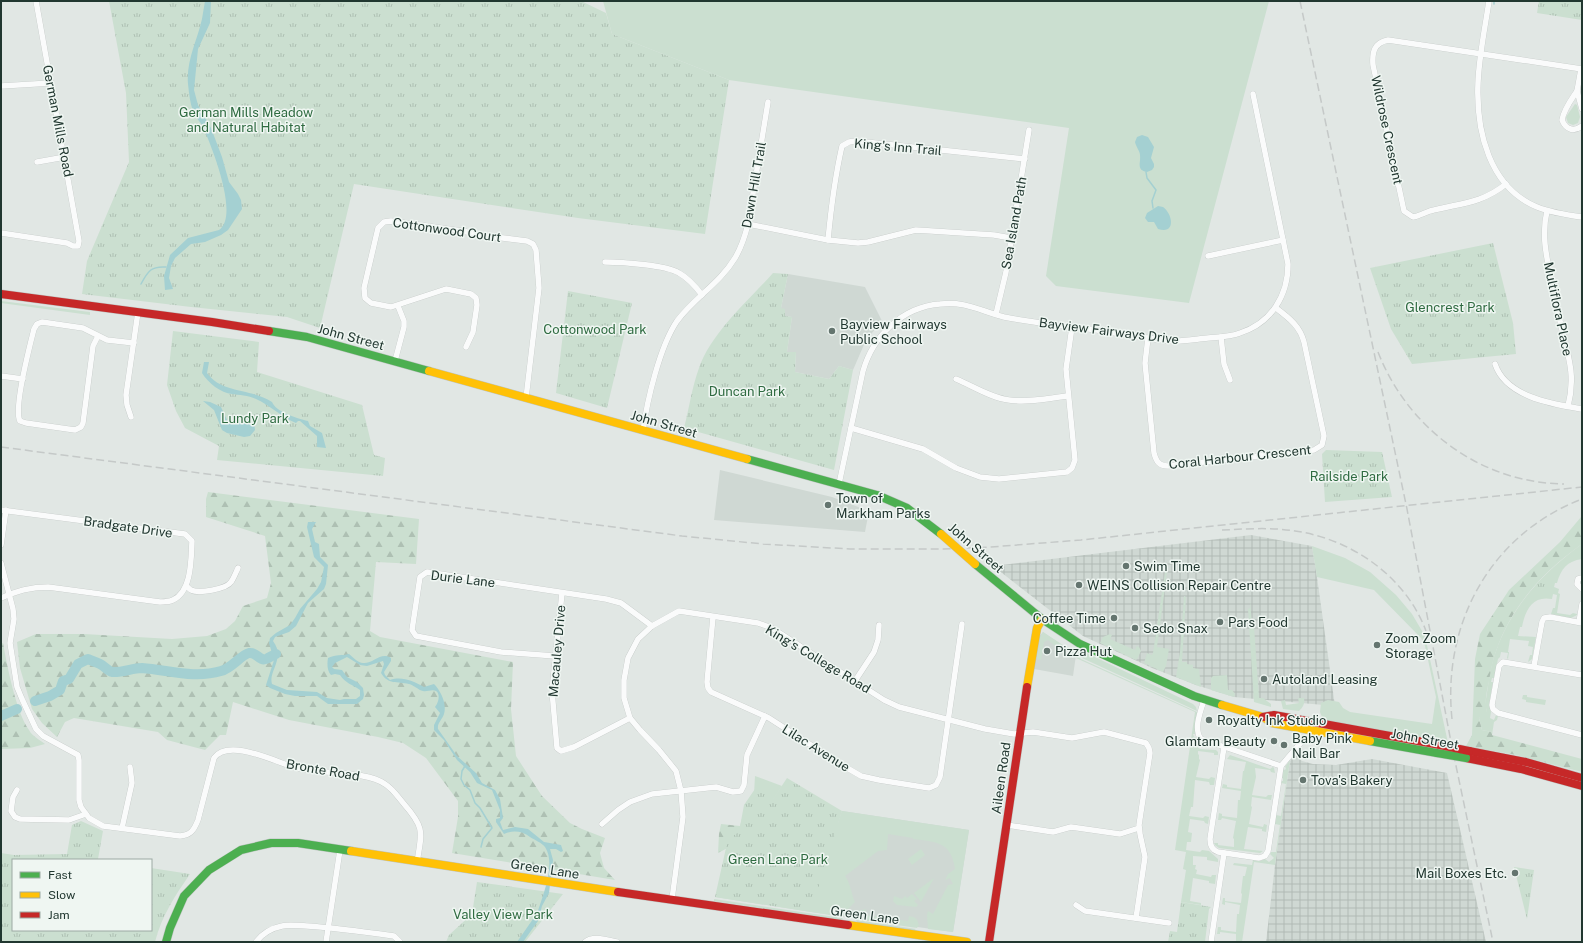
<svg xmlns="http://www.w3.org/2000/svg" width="1583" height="943" font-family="'Public Sans',sans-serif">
<defs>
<pattern id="industrial-grid" width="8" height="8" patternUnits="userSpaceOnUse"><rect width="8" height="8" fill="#cfd8d3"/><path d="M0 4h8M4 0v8" fill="none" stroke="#b1bab5"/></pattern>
<pattern id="forest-firs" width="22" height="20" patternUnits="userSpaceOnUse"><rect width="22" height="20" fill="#cbdfd0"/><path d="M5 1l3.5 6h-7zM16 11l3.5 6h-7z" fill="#aec0b3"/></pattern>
<pattern id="park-tufts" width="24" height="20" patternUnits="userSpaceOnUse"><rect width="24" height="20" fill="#cbdfd0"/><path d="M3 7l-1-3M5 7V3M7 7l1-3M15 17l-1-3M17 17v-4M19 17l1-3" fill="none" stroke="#aec0b3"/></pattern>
</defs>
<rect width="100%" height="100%" fill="#e1e7e4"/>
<!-- built -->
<g fill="#cfd8d3">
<path d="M788,274L865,287L882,321L866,340L853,370L839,366L829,379L795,372L796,353L787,352L792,317L785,316L781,308Z"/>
<path d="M720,470L832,497L869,511L865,532L714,520Z"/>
<path d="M1043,632L1076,655L1073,676L1034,669L1040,636Z"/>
<path d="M842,811L969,830L953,932L811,912Z"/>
</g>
<!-- industrial -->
<g fill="url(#industrial-grid)">
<path d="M1251,535L1312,546L1317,577L1335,706L1234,697L1196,685L1152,668L1083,636L993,566Z"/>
<path d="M1295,754L1302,761L1313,764L1336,765L1372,759L1447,773L1486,942H1266L1275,865L1290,761Z"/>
</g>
<!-- green -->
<g fill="#cbdfd0">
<path d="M603,1H1269L1189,303L1056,286L1046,276L1069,128L729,80L612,34Z"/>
<path d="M1575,104L1577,105L1580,117L1578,123L1573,125L1568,123L1566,117Z"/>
<path d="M1,301L90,312V315L1,303Z"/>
<path d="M1582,544V559C1567,561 1561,569 1557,583H1555L1554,587L1559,589L1558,593L1560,594L1557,613L1570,615L1573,613L1577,614V615L1571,618L1551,614L1553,608H1555L1557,595L1553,594L1552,599C1532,595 1525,611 1522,627H1520L1518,636L1536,637L1532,659L1528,662L1530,655H1532L1533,647L1528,646L1529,641L1510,639L1508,652H1509L1508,659L1507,658L1508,653L1501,652L1500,657L1498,659L1494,678H1492L1491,682H1493L1489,705L1491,712L1490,718L1494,720L1496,715L1498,716L1497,720L1494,722L1492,735V732L1482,730L1479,718L1487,711L1485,705C1488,689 1489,673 1494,657C1509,609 1542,573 1582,544Z"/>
<path d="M1312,546L1345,558L1370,572L1396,595L1412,614L1425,636L1448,743L1329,721L1322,717L1320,712L1321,703L1328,700L1339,702L1343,708L1350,712L1432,724L1436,697L1425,646L1421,638L1374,590L1317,577Z"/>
<path d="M1165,572H1167L1157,647L1169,649L1166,666L1163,672L1144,663L1147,653L1152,655L1153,653Z"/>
<path d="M1184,596L1186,597L1182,662H1187V664L1193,665V668L1199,669L1201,687L1176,677L1180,652Z"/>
<path d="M1250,601L1252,626H1254L1259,698H1263L1271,704V707L1254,702L1248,609L1250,608Z"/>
<path d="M1043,632L1066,647L1065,654L1048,640L1044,642L1041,660L1036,659L1040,636Z"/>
<path d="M1110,634L1112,635L1110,639L1135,650L1137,646L1139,647L1141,651L1137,659L1136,660L1100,643L1103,637Z"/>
<path d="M1074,647L1193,704L1196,707L1197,711L1082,658L1072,649Z"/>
<path d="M1071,650L1081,659L1197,712L1195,734H1193L1194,737H1196L1192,742L1200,749L1216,750L1218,752V755H1214V753L1198,751V754L1199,755V759L1200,760L1196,777L1209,779L1211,777L1215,778L1214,785H1210L1209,782L1195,780L1193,807H1191L1189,816L1203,818L1205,816L1209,817L1208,824L1205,823L1204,821L1190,819L1188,832L1192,833L1191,842H1187L1186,850L1200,852L1202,850L1209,851L1218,859V862L1207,860V857L1193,856V865H1196L1195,869L1197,870L1196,874L1211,877L1212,875H1216L1215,884L1209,883V881L1193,878L1190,901L1201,903V905L1181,902L1186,870L1183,869L1186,852L1175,850L1195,712L1076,658L1072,655Z"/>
<path d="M1227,675L1228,690H1232L1235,694L1234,697L1211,690V678L1213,676Z"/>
<path d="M1523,695H1527V697L1546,700L1545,705L1526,702V700L1522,699Z"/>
<path d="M1298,698H1304C1305,704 1303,707 1299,711L1283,709L1281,701L1285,700L1286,705L1299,703Z"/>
<path d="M1230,755L1270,769L1273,767L1274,768L1275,773L1271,772L1270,770L1255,768L1256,777L1252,795L1266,797L1268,795H1272L1271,800L1252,797L1251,806L1252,807L1249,824L1263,827L1264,824L1267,825L1266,832L1262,831V829L1248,827L1244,849L1263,851L1260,853L1219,848L1215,845L1214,843H1218V845L1234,847V839L1233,838L1236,821L1222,818L1221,820H1218L1219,813L1222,814V816L1237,818L1238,800H1240L1241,791L1222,788L1223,784L1227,785V787L1241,789L1243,771H1244L1246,762L1227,759Z"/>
<path d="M1290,760L1275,865L1254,862L1242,942H1236V934L1220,932V934H1217L1218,927H1221V930L1236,932L1237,914H1239L1240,905L1225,902V905L1222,904L1223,898H1225V901L1241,903L1242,894L1241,893L1243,876H1245L1247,867L1233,865L1234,863L1252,865L1253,860L1260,861L1265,859L1269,862L1274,858L1270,854L1271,852H1276L1280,825L1275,824L1276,815L1281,816L1286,784L1281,783V781H1283V778H1282L1283,769L1285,770L1286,768L1285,767Z"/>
<path d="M755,776L782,786L773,800L744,805L754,794Z"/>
<path d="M842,811L969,830L953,932L928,929L927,915L928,911L933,914L948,885L953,884L950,878L945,880L948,874L955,869C951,841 936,842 913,839V838L888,834L887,850L878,851L845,876C851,884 851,894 855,902L848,909L843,917L715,897L838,823Z"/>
<path d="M921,849L925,855L912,865L908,859Z"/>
<path d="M934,878L921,902L914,893Z"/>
<path d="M912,894L917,899L914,901L918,905L916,907L897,905L893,901L894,896L902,899L905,896L907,898Z"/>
<path d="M714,899L842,918L843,919L841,920L714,901Z"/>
<path d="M866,909L865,915L908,921L909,916C915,917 917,918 919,925L917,928L855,919V915L858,911Z"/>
<path d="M856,920L916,929L913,931L858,923Z"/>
</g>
<!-- forest -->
<g fill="url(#forest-firs)">
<path d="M208,492L419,519L416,564L376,562L370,631L380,637L513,662L511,709L516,756L542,796L570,823L582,829L605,838L600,853L604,868L615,880L452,853L458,817V801L426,758L403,743L378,737L289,720L233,702L226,735H220L205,750L167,740L158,732L74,718L65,722L57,737L42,723L32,709L20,668L17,642L36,634H84L172,639L207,636L226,629L235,621L243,606L267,598L271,583L265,536L206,517V499Z"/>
<path d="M1581,517H1582V544C1535,577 1497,623 1489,681C1487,691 1484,702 1487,711L1485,715L1479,718L1482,730L1492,732V735L1582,759V772L1516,755L1466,746L1472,735L1475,659L1480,634L1509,590L1560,542Z"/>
<path d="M3,643C7,665 16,712 29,730C32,736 40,740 45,744L30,748L1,749V644Z"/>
<path d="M743,815L741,841L718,853L719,834L721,824L740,826Z"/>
</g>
<!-- park -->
<g fill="url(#park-tufts)">
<path d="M109,1H581L606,13L612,34L729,80L705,234L578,218L354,184L320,328L287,317L191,307L82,294L87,261L129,162L126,93Z"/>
<path d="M1539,1H1582V20L1537,13Z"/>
<path d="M1493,243L1513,323L1516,354L1412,364L1391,329L1370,268Z"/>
<path d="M773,273L788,274L781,308L785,309V316L792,317L787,352H796L795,372L829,379L839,366L853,370L834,470L684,428C689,409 692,387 699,368C711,333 748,301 773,273Z"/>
<path d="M568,291L632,303L607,408L556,393Z"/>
<path d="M173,331L259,342L257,372L362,405L374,455L385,458L383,476L217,460L219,446L185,428L176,411L167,385Z"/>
<path d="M1326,450L1382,452L1392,497L1325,502L1322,454Z"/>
<path d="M1545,576L1549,579L1548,585L1544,590L1537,589V584Z"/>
<path d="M787,778L842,811L811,912L715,897L728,839L739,832L744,805L757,786L773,799Z"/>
<path d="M81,821L103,831L98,859L103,860H13V930H151V868L190,874C175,896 162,915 155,942H1V853L14,855L67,854L72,825Z"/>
<path d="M1514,867L1534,870L1527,919Z"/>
<path d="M477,882L563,894L525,942H446L449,935L472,914Z"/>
<path d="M1181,902L1211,907L1209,909L1205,942H1168L1170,931L1177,932Z"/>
</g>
<!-- water -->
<g fill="#a4d0d2">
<path d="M205,1H211L210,23L198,49L194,90L198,105L211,128L222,157L229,182L238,194L241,200L242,209L228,230L221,235L205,242L191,244L175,258L171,266L169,278L173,289L165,290L164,276L170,255L188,238L219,230C240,216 211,145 203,127C200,121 195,117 193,111C190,103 189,93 188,84C186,61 197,41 202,19C203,13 204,7 205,1Z"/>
<path d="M1142,135L1148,137L1154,147L1151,158L1154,164V167L1152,170L1147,172C1136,170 1141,163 1140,155C1140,151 1136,147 1135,142L1137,137Z"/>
<path d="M1158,206L1163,207C1173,214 1176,235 1158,229L1154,222H1148L1145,218L1147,213Z"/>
<path d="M204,362H209L207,373C222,394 251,388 272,402C276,412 296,418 308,421L310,426L322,433L326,448L317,447V436L300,421H298L296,423C281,417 270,405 256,399C248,395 239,395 232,394C221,393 208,383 202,373Z"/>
<path d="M203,401L210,402L221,407L228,422H236L245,417C250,421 255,423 255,430L250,436L244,437L227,433L222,430L214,410Z"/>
<path d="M308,522H316L312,529L315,542L319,544L320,557L328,565L326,584L324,589L308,603L296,626L289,632L275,637L273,641C286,658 268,671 272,684L287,690L317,692L327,698L340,700L344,699H356L360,696V690C352,684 346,684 340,675L335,674L331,675C327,671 327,663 328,658C337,654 341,656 349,654C353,657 358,663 363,663C373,664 381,651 391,658V661L384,672L385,675L390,680C402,676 413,681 424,687L434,684C441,691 447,704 444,714C442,720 437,723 438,729L457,756L476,773L482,783L495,790L500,799L503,818L500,822L503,830L515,827L528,829L544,842L561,845L563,851L561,852L556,849H550L553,860L549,893L542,906L538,921L523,942H517L533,919L536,917C541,899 557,865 545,847C542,843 535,840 530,837C522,831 513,830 504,834L496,822V819L500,818V810L492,790L477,783L470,772L457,760L444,740L434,730V725L440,713L435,707C438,704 441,694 436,691C432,689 427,692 423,691C418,690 414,685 409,684C397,681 388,685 381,673L384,664L383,661L367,666L360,665L347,657L335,663L332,667L334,669L342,670L347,677L357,682L363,688L364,695L363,699L357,704H328L317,696H295L285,694L270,688L266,685L274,660L269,643L270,638L276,633L290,625L295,618L300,609L317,589L321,582L324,567L314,557L307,527Z"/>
</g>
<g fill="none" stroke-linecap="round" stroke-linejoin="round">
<!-- stream -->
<g stroke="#a4d0d2" stroke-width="1.5">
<path d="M1494,4V1"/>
<path d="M1146,172L1147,178L1156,190L1152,201L1153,208"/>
<path d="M141,284C148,271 151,266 166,267"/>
<path d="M465,766L462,771L461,779L464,785L470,790L475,803L480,808L492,828L483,839L481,847"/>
</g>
<!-- river -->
<g stroke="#a4d0d2" stroke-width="10">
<path d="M35,701L50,696L60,690L63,681L69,679L78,664L88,659C92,661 96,662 100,664C104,666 108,671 112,672C122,673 132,668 142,668C169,670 194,679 221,671C232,668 241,655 249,653C255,652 257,657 262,659C266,661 272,655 276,654"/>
<path d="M1,716L17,709"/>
</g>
<!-- street casing -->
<g stroke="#bec3c1" stroke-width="6">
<g id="street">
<path d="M1489,1C1485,28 1479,56 1478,83C1476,131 1489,187 1537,207C1552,213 1567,215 1582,217"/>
<path d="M1581,69L1577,91L1582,109"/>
<path d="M1,86L51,83"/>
<path d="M1577,91C1571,100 1564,109 1562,120C1566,130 1574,132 1582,126"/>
<path d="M37,162L65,157"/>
<path d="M1506,184C1481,204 1460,203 1430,211C1424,213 1419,216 1413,217L1404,211L1373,65C1372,52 1374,43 1388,40L1582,69"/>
<path d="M1547,211C1541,236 1547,259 1552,283C1556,300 1559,318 1563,334C1570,361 1575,379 1568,406"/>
<path d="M748,224L828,240L858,243L868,242L916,230L994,235L1011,238"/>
<path d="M1,233L67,243L73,246H78L79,241L36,1"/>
<path d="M828,240C831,208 835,177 842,146L849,142L856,141L1025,159"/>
<path d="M1208,256L1283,240"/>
<path d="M605,262C621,262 666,265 679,273C688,278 696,287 702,295"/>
<path d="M996,314L1006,272L1029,130"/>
<path d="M98,336L93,346L83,423L81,427L75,430L26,423L20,421C13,409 30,345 34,329L37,324L42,322L83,328L107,340L134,343"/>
<path d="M1221,337L1224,364L1230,380"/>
<path d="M1148,338L1145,363L1154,453C1156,461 1159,466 1168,466L1314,450L1322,445L1324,436L1304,342C1300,326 1289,318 1276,308"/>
<path d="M466,347L473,332L477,305L476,298L471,294L446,289L391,307L371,303L365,298L364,288L378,228L384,222L391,221L462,231L487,236L527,241L533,244L536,250L539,288L526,398"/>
<path d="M395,361L404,327V321L398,306"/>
<path d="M1495,364C1506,397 1552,404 1582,409"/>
<path d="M1,376L23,379"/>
<path d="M956,379C973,386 991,398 1009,400C1028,403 1049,398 1068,396"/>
<path d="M131,417L127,405L126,395L138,312"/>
<path d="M851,428L923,449L956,468L980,477L999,479L1067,472L1072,468L1075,460L1066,369L1072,327"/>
<path d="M643,431C647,400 660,346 677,321C694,298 720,283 735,258C741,248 745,236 748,224L768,102"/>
<path d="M839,484L863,371C873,336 902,307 940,304C966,301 980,311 1004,317C1034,323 1066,326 1097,330C1122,334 1149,340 1175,341C1186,341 1197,339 1208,338C1218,337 1230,337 1240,333C1271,323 1288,296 1288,264L1253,94"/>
<path d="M1,510L185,534L192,541C191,559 192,591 173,600C169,602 164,602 160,602L48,587C30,587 17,591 1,598"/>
<path d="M1,545L6,510"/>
<path d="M1,563L13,609L14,619L10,643L17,687L22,699L36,729L43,736L78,755L79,760V800L81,807L89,818L103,826L180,836C191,835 194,830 198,820L214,758C228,738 274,761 293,767C318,775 365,770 385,784C393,789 398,797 404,804C425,828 422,832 417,862"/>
<path d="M1582,578L1578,579L1577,584L1582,589"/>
<path d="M186,586C188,587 189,589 191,590C199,594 226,589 231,582C234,578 236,572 238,568"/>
<path d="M562,593L552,691L557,748L561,751L574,747L630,718"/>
<path d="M713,617L707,682L708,688L711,692L769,718L842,765L861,776L879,780L929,788L936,785L940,777L962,624"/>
<path d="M1579,622L1582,604"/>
<path d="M555,656L501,652L416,636L412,630L420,577L427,572L606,599L621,603L652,626"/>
<path d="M1534,666L1542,622L1544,618L1550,617L1582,623"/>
<path d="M1582,675L1503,662L1499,666L1492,705L1493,709L1498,713L1582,735"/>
<path d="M855,681L874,652L878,640L879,625"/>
<path d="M1204,700C1201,710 1193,729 1201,739L1281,766"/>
<path d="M1224,747L1210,839C1210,845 1212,850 1218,852L1259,858L1265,856L1268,851L1281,766L1303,740"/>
<path d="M17,790L13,797L11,811L15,817L20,819L69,820L86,814"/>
<path d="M602,824L618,810L630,802L652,794L716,787L733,792L741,791L744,785L747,755L765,716"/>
<path d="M1007,825L1053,832L1071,827L1120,834L1139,828"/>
<path d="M122,828L132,783L130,767"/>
<path d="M672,899L683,817L681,791L676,771L659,750L640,730L630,718L624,698V680L628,658L638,639L652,626L679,611L758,623L772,628L884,700L899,707L985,729L1014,734L1033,732L1072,738L1104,732L1146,743L1149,748L1150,753L1139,825L1140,834L1145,857L1136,918"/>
<path d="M1076,905L1085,911L1169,923"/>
<path d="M256,942C262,934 272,928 282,926C290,924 299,926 307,926C336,928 365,932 394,936L400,942"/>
<path d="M326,942L340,850"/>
<path d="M585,942C593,935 607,940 617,942"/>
<path d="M1211,942L1224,853"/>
</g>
</g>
<!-- fast casing -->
<g stroke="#bec4c1" stroke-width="9">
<g id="fast">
<path d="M269,331L307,337L429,371"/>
<path d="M747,459L877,495L907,508L941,534"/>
<path d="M975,564L1042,619L1080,644L1194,696L1222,705"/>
<path d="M1370,741L1437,753"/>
<path d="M166,942L170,928L184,896L209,870L241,850L271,843H298L351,851"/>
</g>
</g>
<!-- slow casing -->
<g stroke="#bec4c1" stroke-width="9">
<g id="slow">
<path d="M429,371L747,459"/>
<path d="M1027,687L1037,628L1042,619"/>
<path d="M1222,705L1263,717L1272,723L1370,741"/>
<path d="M351,851L618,892"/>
<path d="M848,925L967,942"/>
</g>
</g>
<!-- jam casing -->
<g stroke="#bec4c1" stroke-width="9">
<g id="jam">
<path d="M1,294L212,322L269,331"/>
<path d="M1263,717L1274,715L1440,745"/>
<path d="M1469,751L1526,762L1582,778"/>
<path d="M1466,758L1521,769L1582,786"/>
<path d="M618,892L848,925"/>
<path d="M989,942L1027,687"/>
</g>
</g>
<!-- street -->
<use href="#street" stroke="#fafbfb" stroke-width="5.5"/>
<!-- fast -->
<use href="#fast" stroke="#4caf50" stroke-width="8"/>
<!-- slow -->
<use href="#slow" stroke="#ffc107" stroke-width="8"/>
<!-- jam -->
<use href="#jam" stroke="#c62828" stroke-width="8"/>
<!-- rail -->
<g stroke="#c5c9c8" stroke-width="1.5" stroke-dasharray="8 4" stroke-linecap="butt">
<path d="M1300,1L1407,509L1451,742L1493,942"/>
<path d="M1378,352C1408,429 1481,483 1564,484"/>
<path d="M1,447L682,536L763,544L850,549H942L991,547L1081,540L1582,487"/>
<path d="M1222,530C1246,529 1271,527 1295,531C1352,539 1406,577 1426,631"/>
<path d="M1452,719C1442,623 1491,534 1582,499"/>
</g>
<!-- fast-bridge casing -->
<g stroke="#bec4c1" stroke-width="9" stroke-linecap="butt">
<path id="fast-bridge" d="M1437,753L1466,758"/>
</g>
<!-- slow-bridge casing -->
<g stroke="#bec4c1" stroke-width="9" stroke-linecap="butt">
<path id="slow-bridge" d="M941,534L975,564"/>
</g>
<!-- jam-bridge casing -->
<g stroke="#bec4c1" stroke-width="9" stroke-linecap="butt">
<path id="jam-bridge" d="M1440,745L1469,751"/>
</g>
<!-- fast-bridge -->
<use href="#fast-bridge" stroke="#4caf50" stroke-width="8"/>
<!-- slow-bridge -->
<use href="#slow-bridge" stroke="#ffc107" stroke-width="8"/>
<!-- jam-bridge -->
<use href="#jam-bridge" stroke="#c62828" stroke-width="8"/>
</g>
<!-- markers -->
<g fill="#64756f" stroke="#eff6f2" stroke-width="1.5">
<circle cx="832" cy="331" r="4"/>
<circle cx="828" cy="505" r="4"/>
<circle cx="1126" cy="566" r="4"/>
<circle cx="1079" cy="585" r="4"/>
<circle cx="1114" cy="618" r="4"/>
<circle cx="1220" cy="622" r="4"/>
<circle cx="1135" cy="628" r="4"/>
<circle cx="1377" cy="645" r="4"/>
<circle cx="1047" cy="651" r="4"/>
<circle cx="1264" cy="679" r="4"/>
<circle cx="1209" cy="720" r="4"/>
<circle cx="1274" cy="741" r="4"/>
<circle cx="1284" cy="745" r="4"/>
<circle cx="1303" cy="780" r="4"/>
<circle cx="1515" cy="873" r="4"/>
</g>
<g text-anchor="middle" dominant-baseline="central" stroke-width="3" stroke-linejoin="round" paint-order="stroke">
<!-- park labels -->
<g font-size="13" fill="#2f6b41" stroke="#eff6f2">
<text x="246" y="112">German Mills Meadow<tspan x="246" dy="15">and Natural Habitat</tspan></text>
<text x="1450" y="307">Glencrest Park</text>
<text x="595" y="329">Cottonwood Park</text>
<text x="747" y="391">Duncan Park</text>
<text x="255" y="418">Lundy Park</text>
<text x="1349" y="476">Railside Park</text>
<text x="778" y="859">Green Lane Park</text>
<text x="503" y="914">Valley View Park</text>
</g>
<!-- street labels -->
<g font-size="13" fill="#213730" stroke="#eff6f2">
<text transform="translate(58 121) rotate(79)">German Mills Road</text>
<text transform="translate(1387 130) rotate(78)">Wildrose Crescent</text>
<text transform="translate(898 147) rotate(5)">King's Inn Trail</text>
<text transform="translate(754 185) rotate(-80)">Dawn Hill Trail</text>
<text transform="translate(1014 223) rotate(-80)">Sea Island Path</text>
<text transform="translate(447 230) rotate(8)">Cottonwood Court</text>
<text transform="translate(1558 309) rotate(78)">Multiflora Place</text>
<text transform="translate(1109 331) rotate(7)">Bayview Fairways Drive</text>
<text transform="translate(351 337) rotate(15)">John Street</text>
<text transform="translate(664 424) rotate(16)">John Street</text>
<text transform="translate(1240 457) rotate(-6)">Coral Harbour Crescent</text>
<text transform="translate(128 527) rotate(8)">Bradgate Drive</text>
<text transform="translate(976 548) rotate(41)">John Street</text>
<text transform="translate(463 579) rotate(7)">Durie Lane</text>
<text transform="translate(557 651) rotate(-85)">Macauley Drive</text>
<text transform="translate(818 659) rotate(31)">King's College Road</text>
<text transform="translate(1425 739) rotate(10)">John Street</text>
<text transform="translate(816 748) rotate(32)">Lilac Avenue</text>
<text transform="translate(323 770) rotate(10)">Bronte Road</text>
<text transform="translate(1001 778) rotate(-82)">Aileen Road</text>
<text transform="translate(545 869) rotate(9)">Green Lane</text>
<text transform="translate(865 915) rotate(8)">Green Lane</text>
</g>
<!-- poi labels -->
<g font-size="13" fill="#213730" stroke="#eff6f2" text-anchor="start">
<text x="840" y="324">Bayview Fairways<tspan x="840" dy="15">Public School</tspan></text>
<text x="836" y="498">Town of<tspan x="836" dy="15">Markham Parks</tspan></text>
<text x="1134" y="566">Swim Time</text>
<text x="1087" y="585">WEINS Collision Repair Centre</text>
<text x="1106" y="618" text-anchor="end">Coffee Time</text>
<text x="1228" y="622">Pars Food</text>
<text x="1143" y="628">Sedo Snax</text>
<text x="1385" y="638">Zoom Zoom<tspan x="1385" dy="15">Storage</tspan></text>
<text x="1055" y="651">Pizza Hut</text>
<text x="1272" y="679">Autoland Leasing</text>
<text x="1217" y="720">Royalty Ink Studio</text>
<text x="1292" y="738">Baby Pink<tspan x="1292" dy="15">Nail Bar</tspan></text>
<text x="1266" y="741" text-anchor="end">Glamtam Beauty</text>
<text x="1311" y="780">Tova's Bakery</text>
<text x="1507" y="873" text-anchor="end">Mail Boxes Etc.</text>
</g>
</g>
<!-- border -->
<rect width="1583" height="943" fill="none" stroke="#213730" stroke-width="4"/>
<!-- legend -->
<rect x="12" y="859" width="140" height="72" fill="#eff6f2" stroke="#9daaa4"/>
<rect x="20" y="872" width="20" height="6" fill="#4caf50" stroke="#9daaa4"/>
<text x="48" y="879" font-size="12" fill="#213730">Fast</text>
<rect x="20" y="892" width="20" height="6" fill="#ffc107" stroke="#9daaa4"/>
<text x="48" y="899" font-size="12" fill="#213730">Slow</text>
<rect x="20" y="912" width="20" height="6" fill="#c62828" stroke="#9daaa4"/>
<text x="48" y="919" font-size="12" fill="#213730">Jam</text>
</svg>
